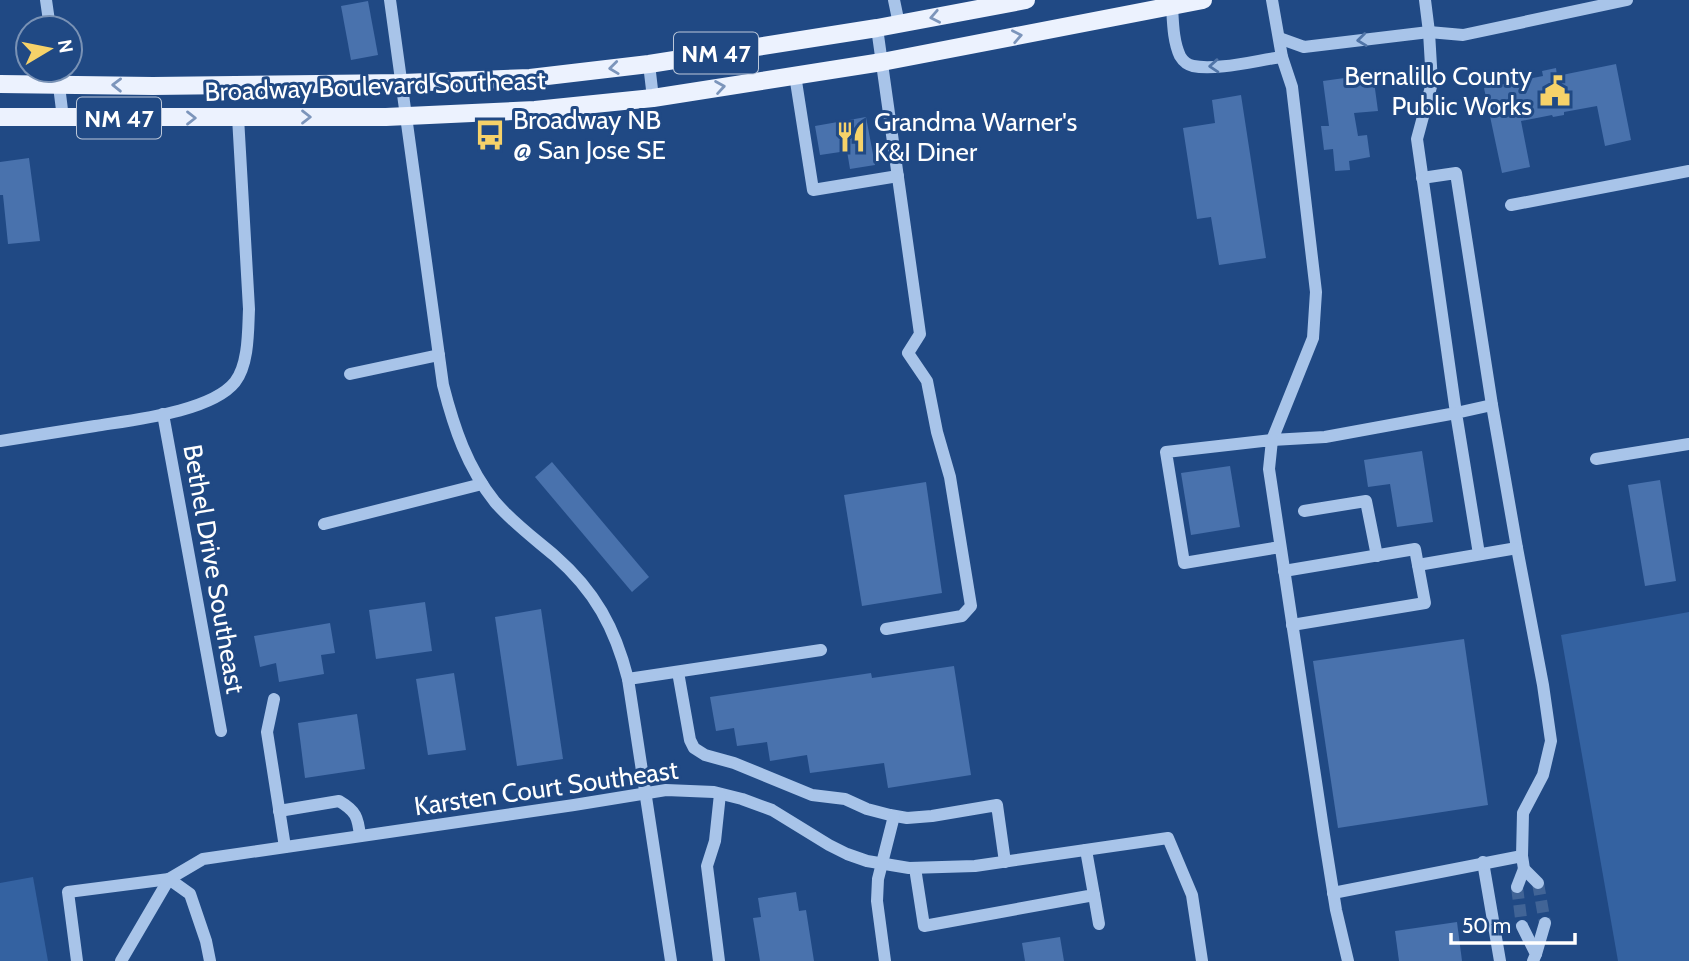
<svg xmlns="http://www.w3.org/2000/svg" width="1689" height="961" font-family="Cabin,sans-serif">
<rect width="100%" height="100%" fill="#204984"/>
<!-- green -->
<g fill="#3462a1">
<path d="M1689,612V961H1618L1561,635Z"/>
<path d="M33,877L48,961H0V883Z"/>
</g>
<!-- building -->
<g fill="#4972ad">
<path d="M368,1L378,55L351,60L341,6Z"/>
<path d="M1616,64L1631,140L1605,146L1597,106L1564,112V115L1553,117L1552,115L1521,121L1530,167L1502,173L1484,88L1543,76L1542,71L1556,68L1557,76Z"/>
<path d="M1373,74L1378,111L1354,113L1358,136L1367,135L1370,157L1349,161L1350,170L1335,171L1333,149L1324,150L1321,126H1329L1323,81Z"/>
<path d="M1241,95L1266,258L1219,265L1211,217L1197,219L1183,128L1215,123L1212,100Z"/>
<path d="M866,117L875,165L850,169L847,151L820,155L815,126Z"/>
<path d="M29,158L40,241L8,244L3,195H0V162Z"/>
<path d="M1422,451L1433,522L1397,527L1390,484L1368,487L1364,460Z"/>
<path d="M552,462L649,577L632,592L535,477Z"/>
<path d="M1230,466L1240,527L1191,535L1181,473Z"/>
<path d="M1660,480L1676,581L1645,586L1628,485Z"/>
<path d="M926,482L942,593L862,606L844,495Z"/>
<path d="M425,602L432,651L376,659L369,610Z"/>
<path d="M541,609L563,759L517,766L495,617Z"/>
<path d="M330,623L335,653L321,655L324,674L279,682L276,663L260,667L254,636Z"/>
<path d="M1464,639L1488,805L1338,828L1313,661Z"/>
<path d="M954,666L971,775L888,788L884,763L810,773L807,755L770,761L767,742L737,746L734,728L716,731L710,697L871,673L872,678Z"/>
<path d="M454,673L466,750L428,755L416,679Z"/>
<path d="M357,714L365,769L305,778L298,723Z"/>
<path d="M796,892L799,911L806,910L814,961H760L753,918L761,917L758,898Z"/>
<path d="M1457,922L1462,961H1399L1395,931Z"/>
<path d="M1060,937L1064,961H1025L1022,943Z"/>
</g>
<g fill="none" stroke-linecap="round" stroke-linejoin="round">
<!-- minor-tunnel -->
<g stroke="#416496" stroke-width="12" stroke-dasharray="12 6" stroke-linecap="butt">
<path d="M1538,883L1545,923"/>
<path d="M1517,887L1522,926"/>
</g>
<!-- minor -->
<g stroke="#a8c4e9" stroke-width="12">
<path d="M46,0L50,28"/>
<path d="M390,0L443,385C454,428 467,467 495,502C513,523 535,539 555,556C595,591 615,628 628,679L671,961"/>
<path d="M894,0L899,24"/>
<path d="M1272,0L1282,57L1292,87L1316,292L1313,338L1272,440L1325,437L1456,413L1417,139L1432,83L1429,32L1425,0"/>
<path d="M1172,6C1173,22 1173,41 1180,56C1183,61 1188,65 1193,66C1216,71 1258,60 1282,57"/>
<path d="M877,28L920,334L908,353L927,381L937,432L950,477L971,606L962,616L886,629"/>
<path d="M1279,38L1304,47L1429,32L1463,35L1627,0"/>
<path d="M649,64L653,98"/>
<path d="M57,70L63,118"/>
<path d="M795,75L813,190L898,176"/>
<path d="M1422,178L1456,173L1492,405L1517,548L1543,685L1551,741L1543,775L1523,813L1522,856L1524,869L1538,883"/>
<path d="M1511,205L1689,171"/>
<path d="M350,374L439,355"/>
<path d="M163,414L221,731"/>
<path d="M0,441C32,436 63,431 95,426C132,420 211,412 235,382C249,364 248,330 249,309L238,117"/>
<path d="M1596,459L1689,444"/>
<path d="M1304,511L1366,501L1377,556"/>
<path d="M324,524L482,484"/>
<path d="M1280,547L1184,563L1166,452L1272,440L1269,469L1324,835L1336,910L1348,961"/>
<path d="M1479,554L1456,413L1492,405"/>
<path d="M1418,565L1517,548"/>
<path d="M1284,571L1415,549L1425,603L1292,625"/>
<path d="M678,672L690,740L694,748L705,755L734,763L812,795L845,799L867,809L890,815L907,818L932,816L997,805L1005,862"/>
<path d="M628,679L821,650"/>
<path d="M274,699L267,732L285,847"/>
<path d="M279,811L339,801C356,811 358,817 360,836"/>
<path d="M1483,862L1500,961"/>
<path d="M915,868L924,926L1094,895L1086,850"/>
<path d="M1517,887L1524,869"/>
<path d="M1333,893L1522,856"/>
<path d="M1094,895L1099,924"/>
<path d="M1522,926L1536,954L1533,961"/>
<path d="M1536,954L1545,923"/>
<path d="M77,961L68,892L169,879L190,894L206,941L210,961"/>
<path d="M121,961L169,879L203,859L574,805L666,790L714,792L742,799L772,810L829,845L847,854L867,861L909,868L975,866L1168,838L1192,895L1202,961"/>
<path d="M719,961L707,866L715,841L720,794"/>
<path d="M885,961L877,901L878,879L894,816"/>
</g>
<!-- major -->
<g stroke="#ecf2fe" stroke-width="18">
<path d="M0,84L153,86L403,83L530,78L649,64L877,28L1026,0"/>
<path d="M0,117H386L535,110L653,98L882,62L1203,0"/>
</g>
</g>
<!-- one-way arrows -->
<defs><path id="oneway-chevron" d="M-2-3.5L2.5 0L-2 3.5" fill="none" stroke-width="1.6" stroke-linecap="round" stroke-linejoin="round" transform="scale(1.75)"/></defs>
<g stroke="#7c95bb">
<use href="#oneway-chevron" transform="translate(935 17) rotate(169)"/>
<use href="#oneway-chevron" transform="translate(1017 36) rotate(-11)"/>
<use href="#oneway-chevron" transform="translate(614 68) rotate(173)"/>
<use href="#oneway-chevron" transform="translate(117 85) rotate(-179)"/>
<use href="#oneway-chevron" transform="translate(720 87) rotate(-9)"/>
<use href="#oneway-chevron" transform="translate(306 117)"/>
<use href="#oneway-chevron" transform="translate(191 118)"/>
</g>
<g stroke="#5074a7">
<use href="#oneway-chevron" transform="translate(1362 40) rotate(173)"/>
<use href="#oneway-chevron" transform="translate(1214 66) rotate(176)"/>
</g>
<!-- icons -->
<defs>
<g id="civic-bare" transform="scale(2.415)"><path d="M-.6-6.5H3V-4.5H.6V-3L4-1V1h2V6H-6V1h2V-1L-.6-3ZM-1.2 2.5V6h2.4V2.5Z" fill="#f6d269" stroke="#204984" stroke-width="2.5" paint-order="stroke"/></g>
<g id="bus-bare" transform="scale(2.415)"><path d="M-5-6H5V4H4V6H2V4H-2V6H-4V4H-5ZM-3.5-4V0h7V-4ZM-3.5 1.2v1.5H-2V1.2ZM2 1.2v1.5H3.5V1.2Z" fill="#f6d269" stroke="#204984" stroke-width="2.5" paint-order="stroke"/></g>
<g id="restaurant-bare" transform="scale(2.415)"><path d="M-5-6h1v4h1v-4h1v4h1v-4h1v5L-1.5 .5V6h-2V.5L-5-1ZM5-6V6H3V1.5H1.5Q1.5-4 5-6Z" fill="#f6d269" stroke="#204984" stroke-width="2.5" paint-order="stroke"/></g>
</defs>
<g fill-rule="evenodd">
<use href="#civic-bare" x="1555" y="91"/>
<use href="#bus-bare" x="490" y="135"/>
<use href="#restaurant-bare" x="851" y="137"/>
</g>
<g text-anchor="middle" dominant-baseline="central" stroke-width="6" stroke-linejoin="round" paint-order="stroke">
<!-- shield labels -->
<g fill="#204984" stroke="#bcc8da" stroke-width="2">
<rect x="674" y="32.5" width="84" height="41" rx="5"/>
<rect x="77" y="97.5" width="84" height="41" rx="5"/>
</g>
<g font-size="24" font-weight="bold" fill="#fff">
<text x="716" y="53">NM 47</text>
<text x="119" y="118">NM 47</text>
</g>
<!-- poi labels -->
<g font-size="26" fill="#fff" stroke="#204984" text-anchor="start">
<text x="1532" y="76" text-anchor="end">Bernalillo County<tspan x="1532" dy="30">Public Works</tspan></text>
<text x="513" y="120">Broadway NB<tspan x="513" dy="30">@ San Jose SE</tspan></text>
<text x="874" y="122">Grandma Warner's<tspan x="874" dy="30">K&amp;I Diner</tspan></text>
</g>
<!-- street labels -->
<g font-size="26" fill="#fff" stroke="#204984">
<text transform="translate(375 86) rotate(-2)">Broadway Boulevard Southeast</text>
<text transform="translate(214 569) rotate(80)">Bethel Drive Southeast</text>
<text transform="translate(546 788) rotate(-8)">Karsten Court Southeast</text>
</g>
</g>
<!-- north arrow -->
<g transform="translate(49 49) rotate(80)"><circle r="33" fill="#204984" stroke="#7992b5" stroke-width="2"/>
<path d="M0-5L12 26L0 18L-12 26Z" fill="#f6d269"/>
<text y="-10" font-size="19" font-weight="bold" text-anchor="middle" fill="#ffffff">N</text>
</g>
<!-- scale -->
<path d="M1451 933v10h124v-10" fill="none" stroke="#ffffff" stroke-width="3.5"/>
<text x="1462" y="933" font-size="21" fill="#ffffff" stroke="#204984" stroke-width="5" paint-order="stroke">50 m</text>
</svg>
